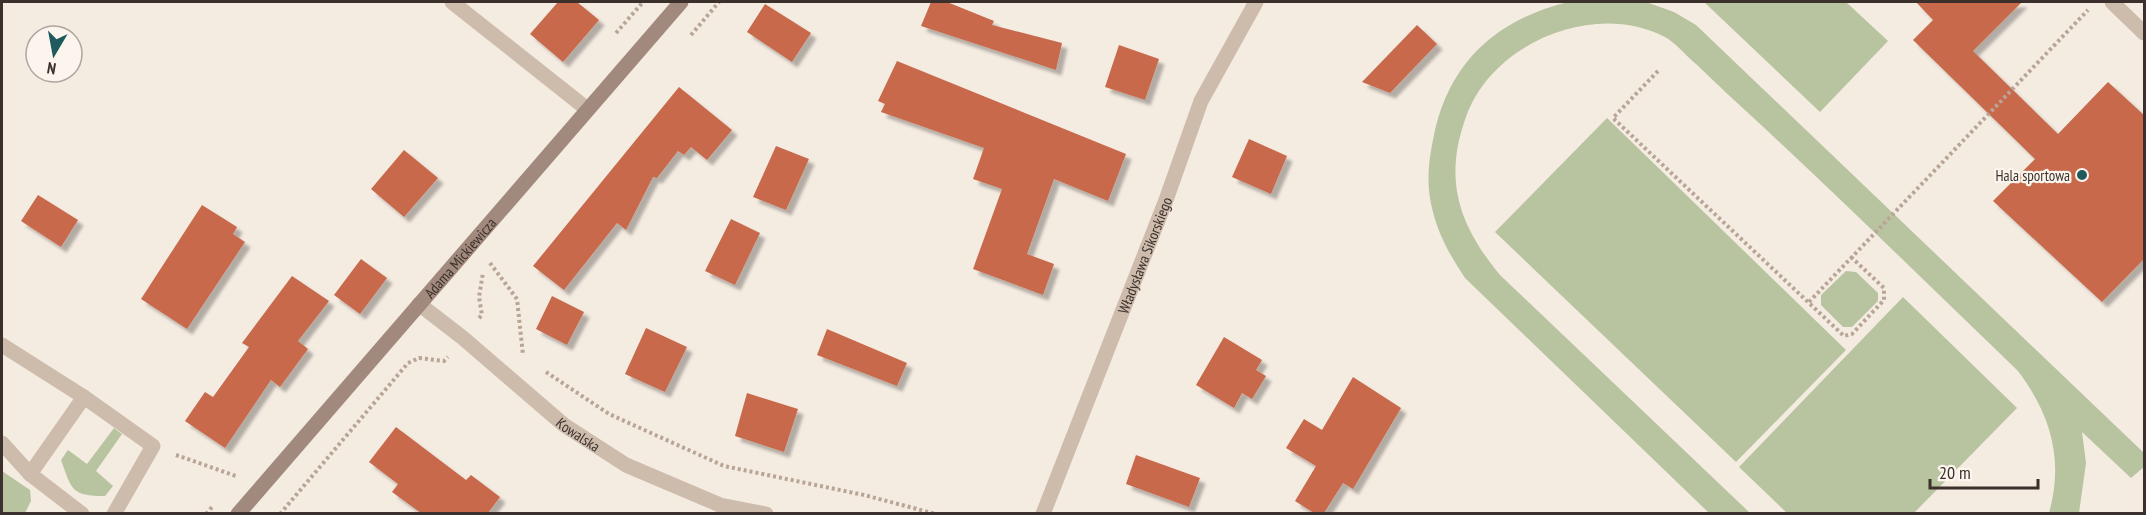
<svg xmlns="http://www.w3.org/2000/svg" width="2146" height="515" font-family="'PT Sans Narrow',sans-serif">
<defs>
<filter id="shadow"><feDropShadow dx="5.5" dy="5.5" stdDeviation="1.5" flood-color="#0004"/></filter>
</defs>
<rect width="100%" height="100%" fill="#f4ebe1"/>
<!-- green -->
<g fill="#b8c4a0">
<path d="M1568,2H1646L1674,12L1696,25L2144,453V467L2131,478L2082,432L2086,463L2079,513H2049C2064,460 2051,415 2018,371C1932,288 1846,204 1759,123C1738,104 1717,84 1696,64C1686,56 1676,43 1665,37C1594,0 1492,43 1466,117C1443,180 1459,225 1500,275L1750,513H1709L1465,278C1451,257 1439,236 1433,212C1426,187 1428,164 1433,140C1447,64 1495,20 1568,2Z"/>
<path d="M1704,2H1846L1888,41L1820,112Z"/>
<path d="M1607,118L1846,350L1736,462L1495,232Z"/>
<path d="M1846,271L1856,272L1878,293V301L1852,327H1843L1821,305V295Z"/>
<path d="M1903,297L2017,408L1914,513H1787L1739,467Z"/>
<path d="M114,428L122,434L96,471L113,486L105,496C71,496 72,490 61,460L68,450L87,464Z"/>
<path d="M2,471L30,490L31,501L25,513H2Z"/>
</g>
<!-- building -->
<g fill="#c8694b" filter="url(#shadow)">
<path d="M558,2H577L599,20L563,62L530,34Z"/>
<path d="M931,2H947L994,21L992,25L1062,43L1056,70L921,26Z"/>
<path d="M1916,2H2022L1973,51L2058,134L2108,82L2145,116V258L2102,302L1993,201L2035,159L1913,40L1933,20Z"/>
<path d="M765,4L811,33L792,62L747,32Z"/>
<path d="M1417,25L1437,44L1390,93L1362,82Z"/>
<path d="M1119,45L1159,59L1145,100L1105,87Z"/>
<path d="M897,61L1126,154L1108,201L1054,179L1027,254L1054,264L1043,295L973,269L1002,189L973,179L984,148L881,112L885,104L878,101Z"/>
<path d="M679,87L732,130L707,160L691,147L684,155L678,151L657,178L653,177L626,230L617,223L564,290L533,266Z"/>
<path d="M1249,139L1287,156L1271,194L1232,177Z"/>
<path d="M776,146L809,159L786,210L753,197Z"/>
<path d="M404,150L438,178L404,217L371,189Z"/>
<path d="M38,195L78,220L61,247L21,221Z"/>
<path d="M202,205L237,227L233,234L245,242L187,329L141,299Z"/>
<path d="M731,219L760,233L735,285L705,271Z"/>
<path d="M361,259L387,278L360,314L334,295Z"/>
<path d="M292,276L329,301L298,341L308,349L280,387L271,380L225,448L185,421L205,392L213,397L249,347L242,343Z"/>
<path d="M552,296L584,312L567,345L536,329Z"/>
<path d="M646,328L687,347L665,392L625,374Z"/>
<path d="M827,329L907,363L897,386L817,355Z"/>
<path d="M1224,337L1262,360L1256,370L1266,376L1252,399L1242,393L1234,408L1196,385Z"/>
<path d="M1353,377L1401,408L1353,489L1343,483L1324,513H1314L1295,501L1316,466L1286,448L1304,419L1322,430Z"/>
<path d="M747,393L798,409L784,452L735,436Z"/>
<path d="M396,427L466,480L471,475L500,497L488,513H421L392,492L398,484L369,462Z"/>
<path d="M1136,455L1200,478L1189,507L1126,484Z"/>
</g>
<g fill="none" stroke-linecap="round" stroke-linejoin="round">
<!-- path -->
<g stroke="#b9a596" stroke-width="4" stroke-dasharray="3 3" stroke-linecap="butt">
<path d="M616,33L643,2"/>
<path d="M691,35L719,2"/>
<path d="M1658,71L1613,118L1844,336L1852,334L1884,300V288L1851,257"/>
<path d="M490,263L517,299L523,355"/>
<path d="M1809,302L2088,10"/>
<path d="M479,318L482,315L479,297L483,273"/>
<path d="M546,372L609,414L724,466L864,495L936,514"/>
<path d="M176,455L236,476"/>
<path d="M206,514L212,507"/>
<path d="M280,514L408,363L419,358L444,361L448,357"/>
</g>
<!-- service -->
<g stroke="#cdbbac" stroke-width="15">
<path d="M452,2L587,109"/>
<path d="M2112,2L2144,33"/>
<path d="M2,345L84,397"/>
<path d="M2,443L30,474L82,514"/>
<path d="M30,474L84,397L153,446L114,514"/>
</g>
<!-- minor -->
<g stroke="#cdbbac" stroke-width="15">
<path id="s1" d="M419,304L463,338L564,425L626,465L720,505L766,514"/>
<path id="s2" d="M1043,514L1166,200L1201,101L1256,2"/>
</g>
<!-- secondary -->
<path stroke="#a18a7d" stroke-width="15" id="s3" d="M238,514L681,2"/>
</g>
<!-- markers -->
<circle fill="#1f5a5e" stroke="#fbf5ee" stroke-width="2" cx="2082" cy="175" r="6"/>
<g text-anchor="middle" dominant-baseline="central" stroke-width="4.5" stroke-linejoin="round" paint-order="stroke">
<!-- poi labels -->
<g font-size="15" fill="#3b302b" stroke="#fbf5ee" text-anchor="end">
<text x="2070" y="175">Hala sportowa</text>
</g>
<!-- street labels -->
<g font-size="15" fill="#3b302b" stroke="#fbf5ee">
<text stroke="none"><textPath href="#s2" startOffset="278">Władysława Sikorskiego</textPath></text>
<text stroke="none"><textPath href="#s3" startOffset="339">Adama Mickiewicza</textPath></text>
<text stroke="none"><textPath href="#s1" startOffset="206">Kowalska</textPath></text>
</g>
</g>
<!-- border -->
<rect width="2146" height="515" fill="none" stroke="#3b302b" stroke-width="6"/>
<!-- north arrow -->
<g transform="translate(54 54) rotate(190)"><circle r="28" fill="#fbf5ee" stroke="#aea6a0" stroke-width="1.5"/>
<path d="M0-4.5L10 22L0 15L-10 22Z" fill="#1f5a5e"/>
<text y="-9" font-size="16" font-weight="bold" text-anchor="middle" fill="#3b302b">N</text>
</g>
<!-- scale -->
<path d="M1930 479v9h108v-9" fill="none" stroke="#3b302b" stroke-width="3"/>
<text x="1939" y="479" font-size="18" fill="#3b302b" stroke="#fbf5ee" stroke-width="4.5" paint-order="stroke">20 m</text>
</svg>
